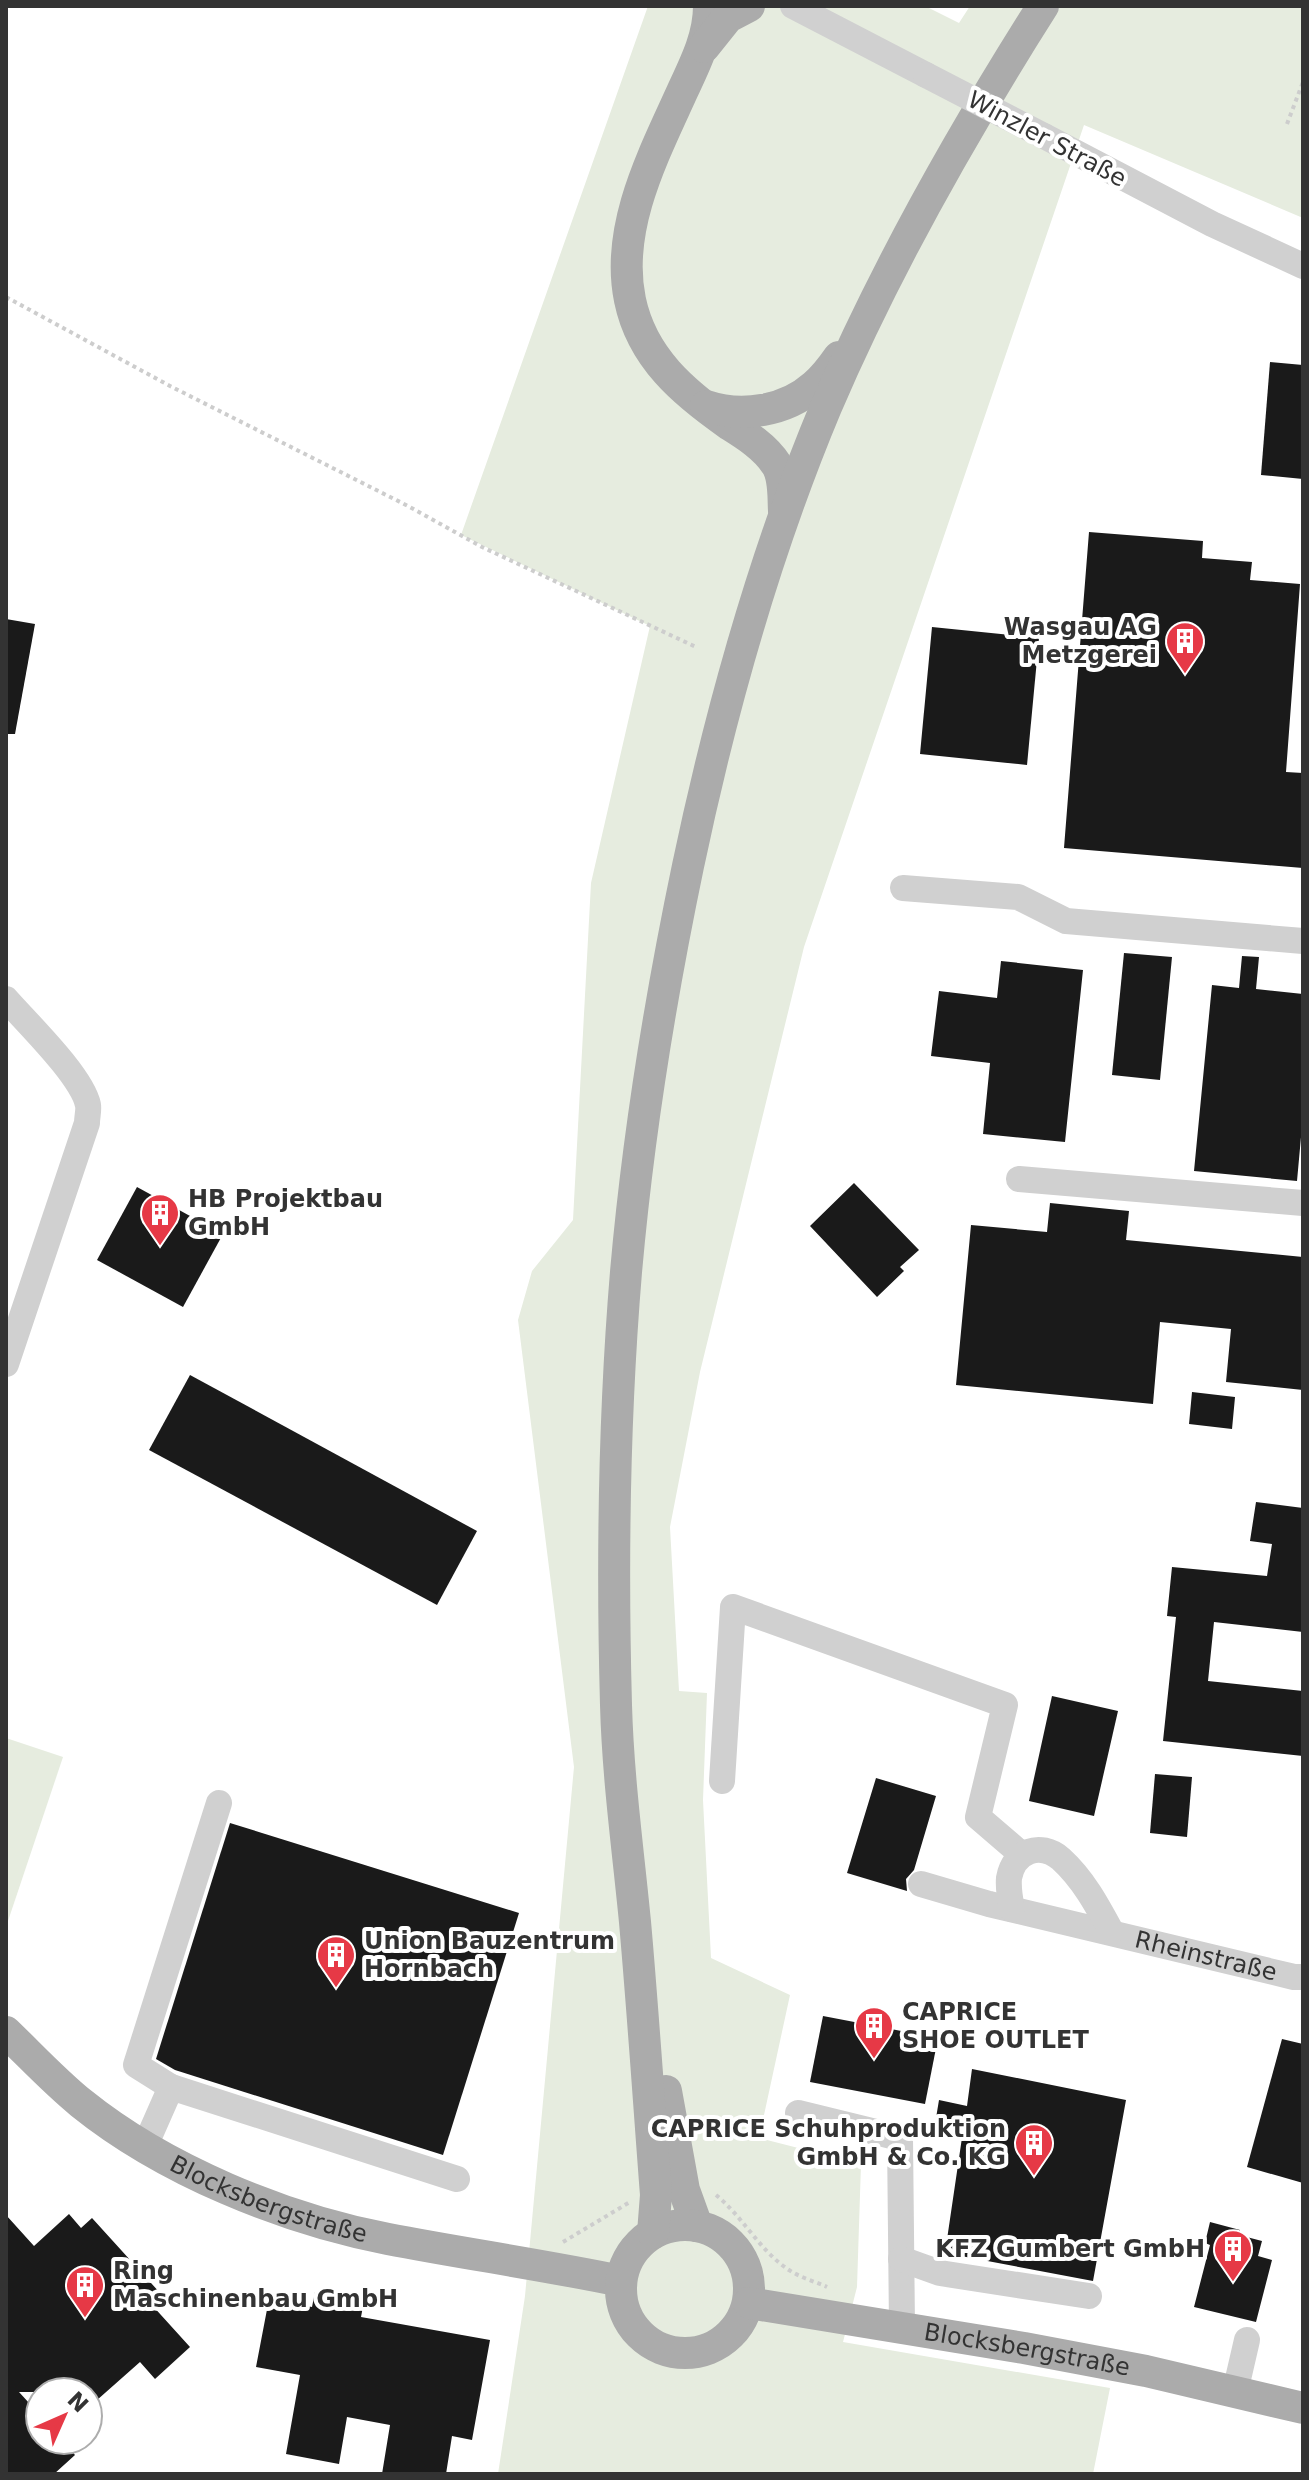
<svg xmlns="http://www.w3.org/2000/svg" width="1309" height="2480" font-family="'DejaVu Sans',sans-serif">
<rect width="100%" height="100%" fill="#fff"/>
<!-- green -->
<g fill="#e6ecdf">
<path d="M648,6H925L959,23L970,6H1303V218L1084,125L804,947L700,1372L670,1527L679,1691L707,1693L703,1800L711,1958L790,1995L759,2138L861,2164L857,2287L843,2342L1110,2388L1093,2474H498L525,2296L574,1767L518,1320L532,1271L573,1220L591,883L650,626L461,535Z"/>
<path d="M6,1738L63,1757L6,1927Z"/>
</g>
<!-- building -->
<g fill="#1a1a1a">
<path d="M1270,362L1303,365V479L1261,475Z"/>
<path d="M1089,532L1203,541L1202,558L1252,562L1250,580L1300,584L1286,772L1303,773V868L1064,848Z"/>
<path d="M6,619L35,624L15,734H6Z"/>
<path d="M932,627L1039,638L1027,765L920,754Z"/>
<path d="M1124,953L1172,957L1160,1080L1112,1075Z"/>
<path d="M1242,956L1259,957L1256,989L1303,994V1115L1297,1181L1194,1171L1212,985L1239,988Z"/>
<path d="M1001,961L1083,970L1065,1142L983,1134L990,1063L931,1056L939,991L997,998Z"/>
<path d="M854,1183L919,1250L900,1267L904,1271L877,1297L810,1226Z"/>
<path d="M137,1187L223,1234L183,1307L97,1260Z"/>
<path d="M1050,1203L1129,1211L1126,1240L1303,1257V1390L1226,1382L1231,1329L1160,1322L1153,1404L956,1385L971,1225L1047,1232Z"/>
<path d="M190,1375L477,1531L437,1605L149,1450Z"/>
<path d="M1192,1392L1235,1397L1232,1429L1189,1424Z"/>
<path d="M1256,1502L1303,1508V1632L1214,1622L1208,1681L1303,1691V1756L1163,1741L1176,1617L1167,1616L1172,1567L1267,1576L1272,1544L1250,1541Z"/>
<path d="M1052,1696L1118,1711L1094,1816L1029,1801Z"/>
<path d="M1155,1774L1192,1777L1187,1837L1150,1833Z"/>
<path d="M876,1778L936,1796L914,1870L906,1879L907,1891L847,1873Z"/>
<path d="M230,1823L519,1913L443,2155L175,2070L156,2059Z"/>
<path d="M823,2016L938,2038L925,2104L810,2082Z"/>
<path d="M1282,2039L1303,2044V2183L1247,2167Z"/>
<path d="M972,2069L1126,2100L1093,2281L945,2253L964,2124L936,2118L939,2100L967,2106Z"/>
<path d="M69,2214L81,2228L92,2218L161,2294L151,2304L190,2347L155,2379L140,2362L88,2408V2392H19L40,2415V2440H62L75,2455L54,2474H6V2215L34,2246Z"/>
<path d="M1210,2222L1240,2230L1239,2235L1262,2241L1258,2256L1272,2260L1256,2322L1194,2307L1210,2245L1205,2243Z"/>
<path d="M315,2292L364,2301L361,2317L490,2340L472,2440L452,2436L446,2474H382L390,2425L347,2417L339,2464L286,2454L300,2375L256,2367L269,2299L312,2307Z"/>
</g>
<g fill="none" stroke-linecap="round" stroke-linejoin="round">
<!-- path -->
<g stroke="#cdcdcd" stroke-width="4" stroke-dasharray="4 4" stroke-linecap="butt">
<path d="M1287,124L1303,82"/>
<path d="M6,297L170,386L408,506L482,547L696,647"/>
<path d="M716,2195C742,2216 759,2249 786,2268C798,2277 814,2281 827,2287"/>
<path d="M563,2242L630,2202"/>
</g>
<!-- minor -->
<g stroke="#d0d0d0" stroke-width="26">
<path d="M793,6L926,75"/>
<path d="M1044,136L1212,224L1303,266"/>
<path d="M903,888L1018,897L1066,921L1303,941"/>
<path d="M6,999C27,1023 82,1076 88,1105C89,1110 87,1117 87,1123L6,1364"/>
<path d="M1019,1179L1303,1203"/>
<path d="M722,1781L733,1607L1005,1705L978,1817L1021,1854"/>
<path id="s1" d="M921,1884L989,1904L1294,1977H1303"/>
<path d="M1012,1909C1010,1899 1008,1889 1009,1878C1014,1851 1040,1841 1061,1859C1083,1879 1097,1905 1111,1931"/>
<path d="M171,2087L136,2065L219,1803"/>
<path d="M798,2113L900,2138L902,2328"/>
<path d="M145,2146L171,2087L457,2179"/>
<path d="M901,2259L940,2273L1089,2296"/>
<path d="M1235,2392L1247,2340"/>
</g>
<!-- major -->
<g stroke="#ababab" stroke-width="32">
<path d="M709,6C709,37 695,64 682,92C653,156 615,228 630,300C642,358 684,393 730,425C746,435 765,447 776,464C785,477 783,496 784,511"/>
<path d="M704,47L728,17L749,6"/>
<path d="M706,406C742,418 786,411 814,386C824,378 832,367 839,357"/>
<path id="s2" d="M6,2032C31,2056 54,2081 81,2103C164,2170 284,2219 388,2239C466,2254 544,2265 621,2281"/>
<path d="M666,2091L684,2190L697,2226"/>
<circle cx="685" cy="2289" r="64"/>
<path d="M653,2233L656,2195C649,2104 643,2012 635,1922C628,1850 618,1778 616,1705C612,1561 614,1416 626,1272C638,1136 660,1000 688,866C721,709 764,555 826,407C886,267 961,135 1043,6"/>
<path id="s3" d="M749,2303L1024,2348L1146,2371L1303,2408"/>
</g>
<!-- minor-bridge -->
<path stroke="#d0d0d0" stroke-width="26" d="M926,75L1044,136"/>
</g>
<!-- icons -->
<defs>
<g id="building-pin" transform="scale(2)"><path d="M0 17L-7.5 6A9.5 9.5 0 1 1 7.5 6Z" fill="#e63946" stroke="#fff"/><path d="M-4-6H4V6H1V3H-1V6H-4ZM-2.5-4.3h1.7v1.8h-1.7ZM.8-4.3h1.7v1.8H.8ZM-2.5-1h1.7V.8h-1.7ZM.8-1h1.7V.8H.8Z" fill="#fff"/></g>
</defs>
<g fill-rule="evenodd">
<use href="#building-pin" x="1185" y="641"/>
<use href="#building-pin" x="160" y="1213"/>
<use href="#building-pin" x="336" y="1955"/>
<use href="#building-pin" x="874" y="2026"/>
<use href="#building-pin" x="1034" y="2143"/>
<use href="#building-pin" x="1233" y="2249"/>
<use href="#building-pin" x="85" y="2285"/>
</g>
<g text-anchor="middle" dominant-baseline="central" stroke-width="8" stroke-linejoin="round" paint-order="stroke">
<!-- street labels -->
<g font-size="24" fill="#333" stroke="#fff">
<text transform="translate(1047 139) rotate(28)">Winzler Straße</text>
<text stroke="none"><textPath href="#s1" startOffset="294">Rheinstraße</textPath></text>
<text stroke="none"><textPath href="#s2" startOffset="316">Blocksbergstraße</textPath></text>
<text stroke="none"><textPath href="#s3" startOffset="282">Blocksbergstraße</textPath></text>
</g>
<!-- poi labels -->
<g font-size="24" font-weight="bold" fill="#333" stroke="#fff" text-anchor="start">
<text x="1157" y="627" text-anchor="end">Wasgau AG<tspan x="1157" dy="28">Metzgerei</tspan></text>
<text x="188" y="1199">HB Projektbau<tspan x="188" dy="28">GmbH</tspan></text>
<text x="364" y="1941">Union Bauzentrum<tspan x="364" dy="28">Hornbach</tspan></text>
<text x="902" y="2012">CAPRICE<tspan x="902" dy="28">SHOE OUTLET</tspan></text>
<text x="1006" y="2129" text-anchor="end">CAPRICE Schuhproduktion<tspan x="1006" dy="28">GmbH &amp; Co. KG</tspan></text>
<text x="1205" y="2249" text-anchor="end">KFZ Gumbert GmbH</text>
<text x="113" y="2271">Ring<tspan x="113" dy="28">Maschinenbau GmbH</tspan></text>
</g>
</g>
<!-- border -->
<rect width="1309" height="2480" fill="none" stroke="#333333" stroke-width="16"/>
<!-- north arrow -->
<g transform="translate(64 2416) rotate(45)"><circle r="38" fill="#ffffff" stroke="#adadad" stroke-width="2"/>
<path d="M0-6L14 30L0 20L-14 30Z" fill="#e63946"/>
<text y="-12" font-size="22" font-weight="bold" text-anchor="middle" fill="#333333">N</text>
</g>
</svg>
